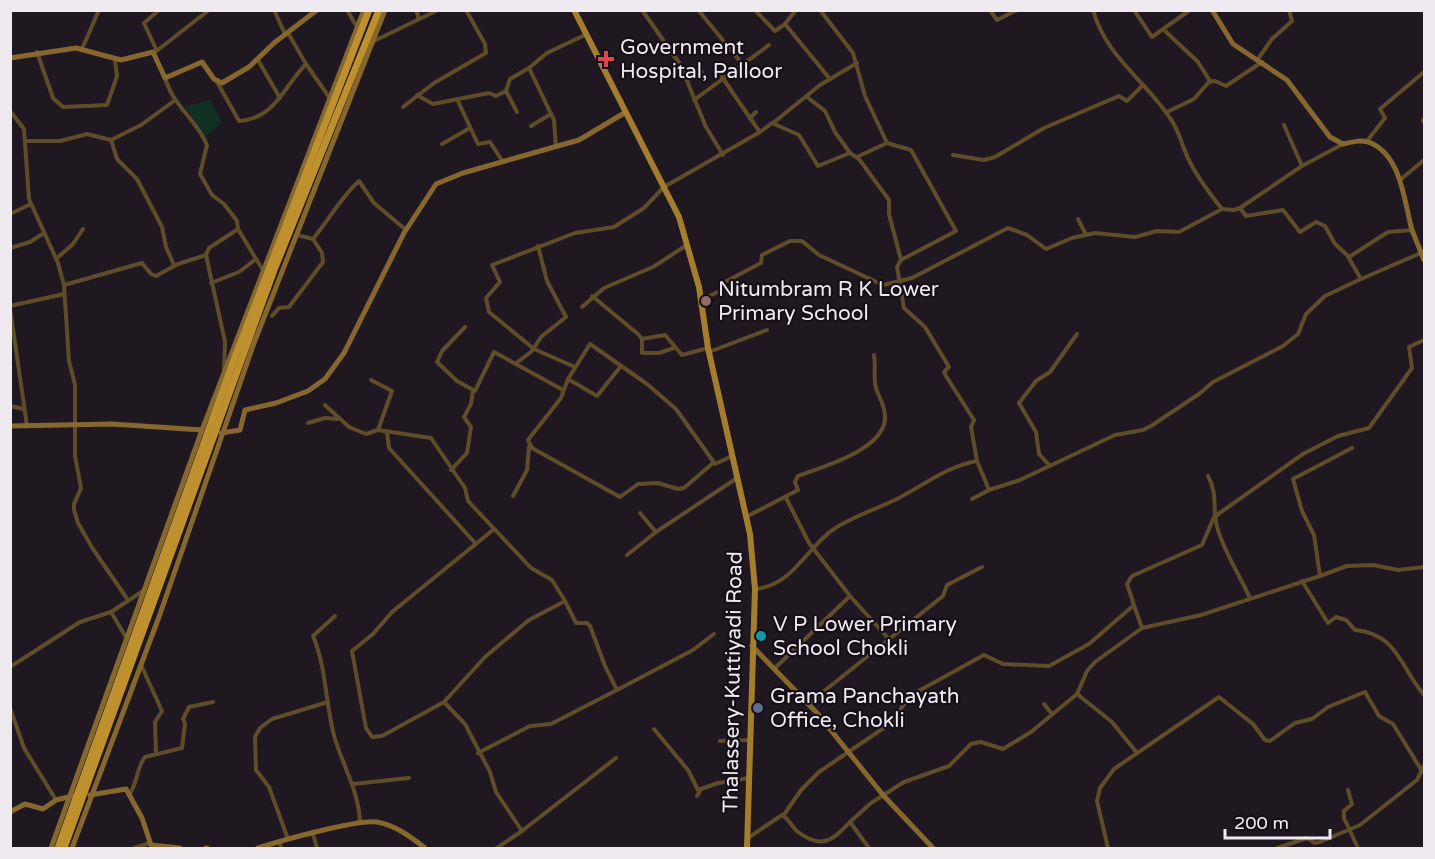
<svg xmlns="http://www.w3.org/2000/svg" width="1435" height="859" font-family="'Varela Round',sans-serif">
<rect width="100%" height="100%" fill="#1f1821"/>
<!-- green -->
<path fill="#103024" d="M211,100L222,123L204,137L185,106Z"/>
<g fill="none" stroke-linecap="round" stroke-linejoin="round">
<!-- street -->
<g stroke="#5f4d2a" stroke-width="4">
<path d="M274,10L285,34"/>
<path d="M347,10L357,27"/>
<path d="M416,10L419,19"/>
<path d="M642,10L680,64L706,127L723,155"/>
<path d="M755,10L775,31L785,24L830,79"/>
<path d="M990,10L997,20L1017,10"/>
<path d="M1134,10L1152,37L1190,10"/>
<path d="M699,11L744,66"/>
<path d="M785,24L796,10"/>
<path d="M1164,30L1198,62L1210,81"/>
<path d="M374,41L438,10"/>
<path d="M82,49L99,10"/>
<path d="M156,49L144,23L159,10"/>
<path d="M37,52L53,98L63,107L107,105L117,76L115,61"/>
<path d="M154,53L209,10"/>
<path d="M1258,59L1272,39L1292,21L1289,10"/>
<path d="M258,60L280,98"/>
<path d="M306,64L329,97"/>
<path d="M722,77L750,118"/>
<path d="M165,78C173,106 196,119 207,145L200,174L212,195L224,204L237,221L238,229L209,248L206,255L225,342L224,370"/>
<path d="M687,80L702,72"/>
<path d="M217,82L239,121C275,119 284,86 306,64L288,33"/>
<path d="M506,91L517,112"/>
<path d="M417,95L433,104L489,93L496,96L506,91L510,79L529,68"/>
<path d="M807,97L825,111L835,132L850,153"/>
<path d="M457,99L478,144L490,142L503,162"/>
<path d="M694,100L769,45"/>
<path d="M403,107L434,83L486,53L485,44L466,10"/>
<path d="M10,111L24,129L29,199L58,263L64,285L69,361L75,385V456L81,488L74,504V510L78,523L93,549L128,600"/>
<path d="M756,112L750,118L760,132L772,123L799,135L818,166L850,153L859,159L889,200V214L901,260"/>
<path d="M1167,112L1194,99L1209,82L1215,81L1226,86L1262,62"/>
<path d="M1423,121L1424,119"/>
<path d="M773,123L820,85L857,63"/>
<path d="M1284,125L1302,166"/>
<path d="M531,126L551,114"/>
<path d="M111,140L117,159L137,179L162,227L166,247L174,265"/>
<path d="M26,141H60L87,134L111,140L141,125L174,101"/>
<path d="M1367,141L1385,118L1380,109L1424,72"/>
<path d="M442,144L470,128"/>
<path d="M556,147L554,120L529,68L547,53L585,35"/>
<path d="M953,155L984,160L995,157L1044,128L1119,96L1127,101L1143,85"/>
<path d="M857,157L887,143"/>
<path d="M1400,180L1424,160"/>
<path d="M1240,208L1302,166L1343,144"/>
<path d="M10,214L31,204"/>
<path d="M1078,219L1086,235"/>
<path d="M297,235L313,239C329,220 341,197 359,181L374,203L406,230"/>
<path d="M10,248L30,242L44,233"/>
<path d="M1349,257L1388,232L1412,230"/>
<path d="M56,259L73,244L83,229"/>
<path d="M256,259L263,270"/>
<path d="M1361,279L1421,253"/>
<path d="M211,283L239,272L256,259L238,229"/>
<path d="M64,285L142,263L151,274L156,276L178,264L206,255"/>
<path d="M592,296L638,334L642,339V353H659L674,348"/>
<path d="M701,300L724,289L723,283L761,263L762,255L790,241H802L819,255L883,285L912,278L1008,228L1027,235L1046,249L1072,238L1095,233L1135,237L1157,231L1179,232L1222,209"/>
<path d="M10,306L64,294"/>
<path d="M582,307L604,288L653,267L687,245"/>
<path d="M10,308L27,426"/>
<path d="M272,316L279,308L289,307L323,262L322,253L313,239"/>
<path d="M465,327L442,351L437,362L457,381L475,391L494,352L563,390"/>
<path d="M642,339L665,335L682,355L708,348"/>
<path d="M709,352L767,330"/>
<path d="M515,364L532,351L541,337L566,317L547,281L538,246"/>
<path d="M575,367L534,349L489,312L486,298L500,282L492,265L575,233L614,227L644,208L664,187L760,132"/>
<path d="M568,379L597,396L621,366"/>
<path d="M371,380L392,391L378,430"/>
<path d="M325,405L349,427L366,434L378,430L431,438L465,488L468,501L531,568L552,580L565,601L529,620L485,657L444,702L465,724L490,772L496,792L522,831L497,848"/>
<path d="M10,406L24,409"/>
<path d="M308,423L325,418L337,419"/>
<path d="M387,432L389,448L476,544"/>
<path d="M1352,448L1293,479L1302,511L1314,535L1320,576L1347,566L1373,565L1398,570L1424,567"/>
<path d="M977,461L989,490L1020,480L1115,435L1143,430L1151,426L1199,394L1213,382L1283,346L1298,334L1306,314L1325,296L1361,279L1347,255L1335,244L1325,226L1316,222L1300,232L1283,210L1246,216L1240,208L1234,210L1222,209C1210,194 1191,168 1185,151C1180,139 1178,129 1170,118C1145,80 1106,57 1093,10"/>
<path d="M713,463L684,488L678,489L658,483L638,484L620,497L532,448L528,440L561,398L568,379L590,344L647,384L676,409L715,464L732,456"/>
<path d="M1050,466L1039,454L1036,432L1019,403L1036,381L1050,372L1077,334"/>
<path d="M451,470L467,453L471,427L464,417L471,404L473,390"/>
<path d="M1208,476C1219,496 1211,510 1218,530C1225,553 1240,576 1250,598"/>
<path d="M513,496L527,470L529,447"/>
<path d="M786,498L809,543L850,596"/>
<path d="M972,499L989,490"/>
<path d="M640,513L656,532"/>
<path d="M746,517L798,490L795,482L798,476C822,467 883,450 885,419C886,407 879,398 876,388C873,377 876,366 874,355"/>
<path d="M627,555L656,532L737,478"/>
<path d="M1302,581L1328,623L1336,617L1346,620L1355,630C1398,634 1400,667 1424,695"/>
<path d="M755,589C794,586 808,544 837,527C855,516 876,509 895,500C921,487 947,466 977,461L971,427L974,420L946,376L944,372L949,367L925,327L904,308L897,267L901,260L956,231L911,150L887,143L865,96L853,53L820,10"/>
<path d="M565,601L576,623H587L590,626L605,666L617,690L693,650L714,634"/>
<path d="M1134,605L1142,628"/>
<path d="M111,612L127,639"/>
<path d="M335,616L313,636C327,669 325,705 335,739C344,768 359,792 360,823"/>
<path d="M10,667L80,622L111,612L143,591"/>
<path d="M142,667L162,711L155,722L156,753"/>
<path d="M775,668L850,596L888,638"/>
<path d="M1077,694L1112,722L1137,753"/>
<path d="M444,702L382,736L372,737L366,728L352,651L373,634L392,612L493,530"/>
<path d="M808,704L943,596L947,585L982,567"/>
<path d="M1044,704L1052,714"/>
<path d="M10,708L24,748L56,800"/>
<path d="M654,729L688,770L698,790L718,783L749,778"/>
<path d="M720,741L750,740"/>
<path d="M478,753L530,726L551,724L617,690"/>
<path d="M353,784L409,778"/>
<path d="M1348,790L1352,804L1344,811V818L1358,848"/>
<path d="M129,795C138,783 136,768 145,757L182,748L185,724L183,719L189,707L213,702"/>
<path d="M697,796L700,791"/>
<path d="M783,816L801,790L819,772L894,721L902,707L913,694L984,655L1003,664L1049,666L1089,644L1134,605L1127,584L1132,576L1202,545L1214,517L1303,454L1338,436L1369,428L1412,368L1409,347L1424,340"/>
<path d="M522,831L616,758"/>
<path d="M313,834L317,848"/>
<path d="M748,838L782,815C789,819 792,827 798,832C822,850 833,840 850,822"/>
<path d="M288,839L269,787L256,770L255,737L260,728L272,719L328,702"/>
<path d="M279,841L281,848"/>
<path d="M134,848L150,843"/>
<path d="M869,848L850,822L871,803L904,782L949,766L971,744L981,742L1003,749L1031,732L1077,694L1087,671L1095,662L1142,628L1201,615L1320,576"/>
<path d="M1108,848L1097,801L1100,788L1114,769L1219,697L1253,724L1265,740L1270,741L1295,723L1312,719L1328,707L1365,692L1379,716L1393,724L1422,771"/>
<path d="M1277,848L1307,838L1315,843L1320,842L1360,825L1417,780L1424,766"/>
</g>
<!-- secondary -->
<g stroke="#86682e" stroke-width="5">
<path d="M1212,10L1233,44L1287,80L1330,137L1343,144C1352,142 1362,139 1371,143C1402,157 1404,202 1412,230C1416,240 1420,250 1424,260"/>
<path d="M10,58L76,48L121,60L153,52L165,78L202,62L214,79L222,83L249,67L274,43L317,10"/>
<path d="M10,426L112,424L202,430"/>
<path d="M221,433L240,430L245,410L276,403L308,391L325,379L344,353L404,233L436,184L463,173L579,140L626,112"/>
<path d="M752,646L817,713L883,795L933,848"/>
<path d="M90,795L126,789L142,818L151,845L180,848"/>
<path d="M10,812L25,804L43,809L56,800L72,796"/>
<path d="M51,848L202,430L364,10"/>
<path d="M72,848L159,617L254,343L385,10"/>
<path d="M206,848H207"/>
<path d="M258,848C280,841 357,819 377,822C395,825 411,837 425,848"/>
</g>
<!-- primary -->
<path stroke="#a47d2f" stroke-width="6" d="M574,10L679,217L699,287L708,348L750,534L755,589L747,848"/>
<!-- highway -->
<g stroke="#bf912e" stroke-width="7">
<path d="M58,848L234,360L369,10"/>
<path d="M64,848L274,270L379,10"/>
</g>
</g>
<!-- markers -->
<path fill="#e0444e" stroke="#160f18" stroke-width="2" d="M603 50h6v6h6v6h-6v6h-6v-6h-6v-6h6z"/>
<circle fill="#8d6e63" stroke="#160f18" stroke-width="2" cx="706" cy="301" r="6"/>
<circle fill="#0f9aa8" stroke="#160f18" stroke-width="2" cx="761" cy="636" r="6"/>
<circle fill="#5c6f8a" stroke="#160f18" stroke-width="2" cx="758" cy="708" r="6"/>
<g text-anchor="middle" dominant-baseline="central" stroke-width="4.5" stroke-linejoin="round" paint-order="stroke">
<!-- poi labels -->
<g font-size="21" fill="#efeaf0" stroke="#160f18" text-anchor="start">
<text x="620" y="47">Government<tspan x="620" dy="24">Hospital, Palloor</tspan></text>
<text x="718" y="289">Nitumbram R K Lower<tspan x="718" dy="24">Primary School</tspan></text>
<text x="773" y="624">V P Lower Primary<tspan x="773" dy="24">School Chokli</tspan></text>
<text x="770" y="696">Grama Panchayath<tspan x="770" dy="24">Office, Chokli</tspan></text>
</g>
<!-- street labels -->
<g font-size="21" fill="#efeaf0" stroke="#160f18">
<text transform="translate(733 682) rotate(-89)">Thalassery-Kuttiyadi Road</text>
</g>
</g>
<!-- border -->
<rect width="1435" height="859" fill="none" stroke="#efeaf0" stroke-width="24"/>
<!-- scale -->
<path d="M1225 829v9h105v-9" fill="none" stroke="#efeaf0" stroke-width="3"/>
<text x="1234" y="829" font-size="18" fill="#efeaf0" stroke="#160f18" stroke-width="4.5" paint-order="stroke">200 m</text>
</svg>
